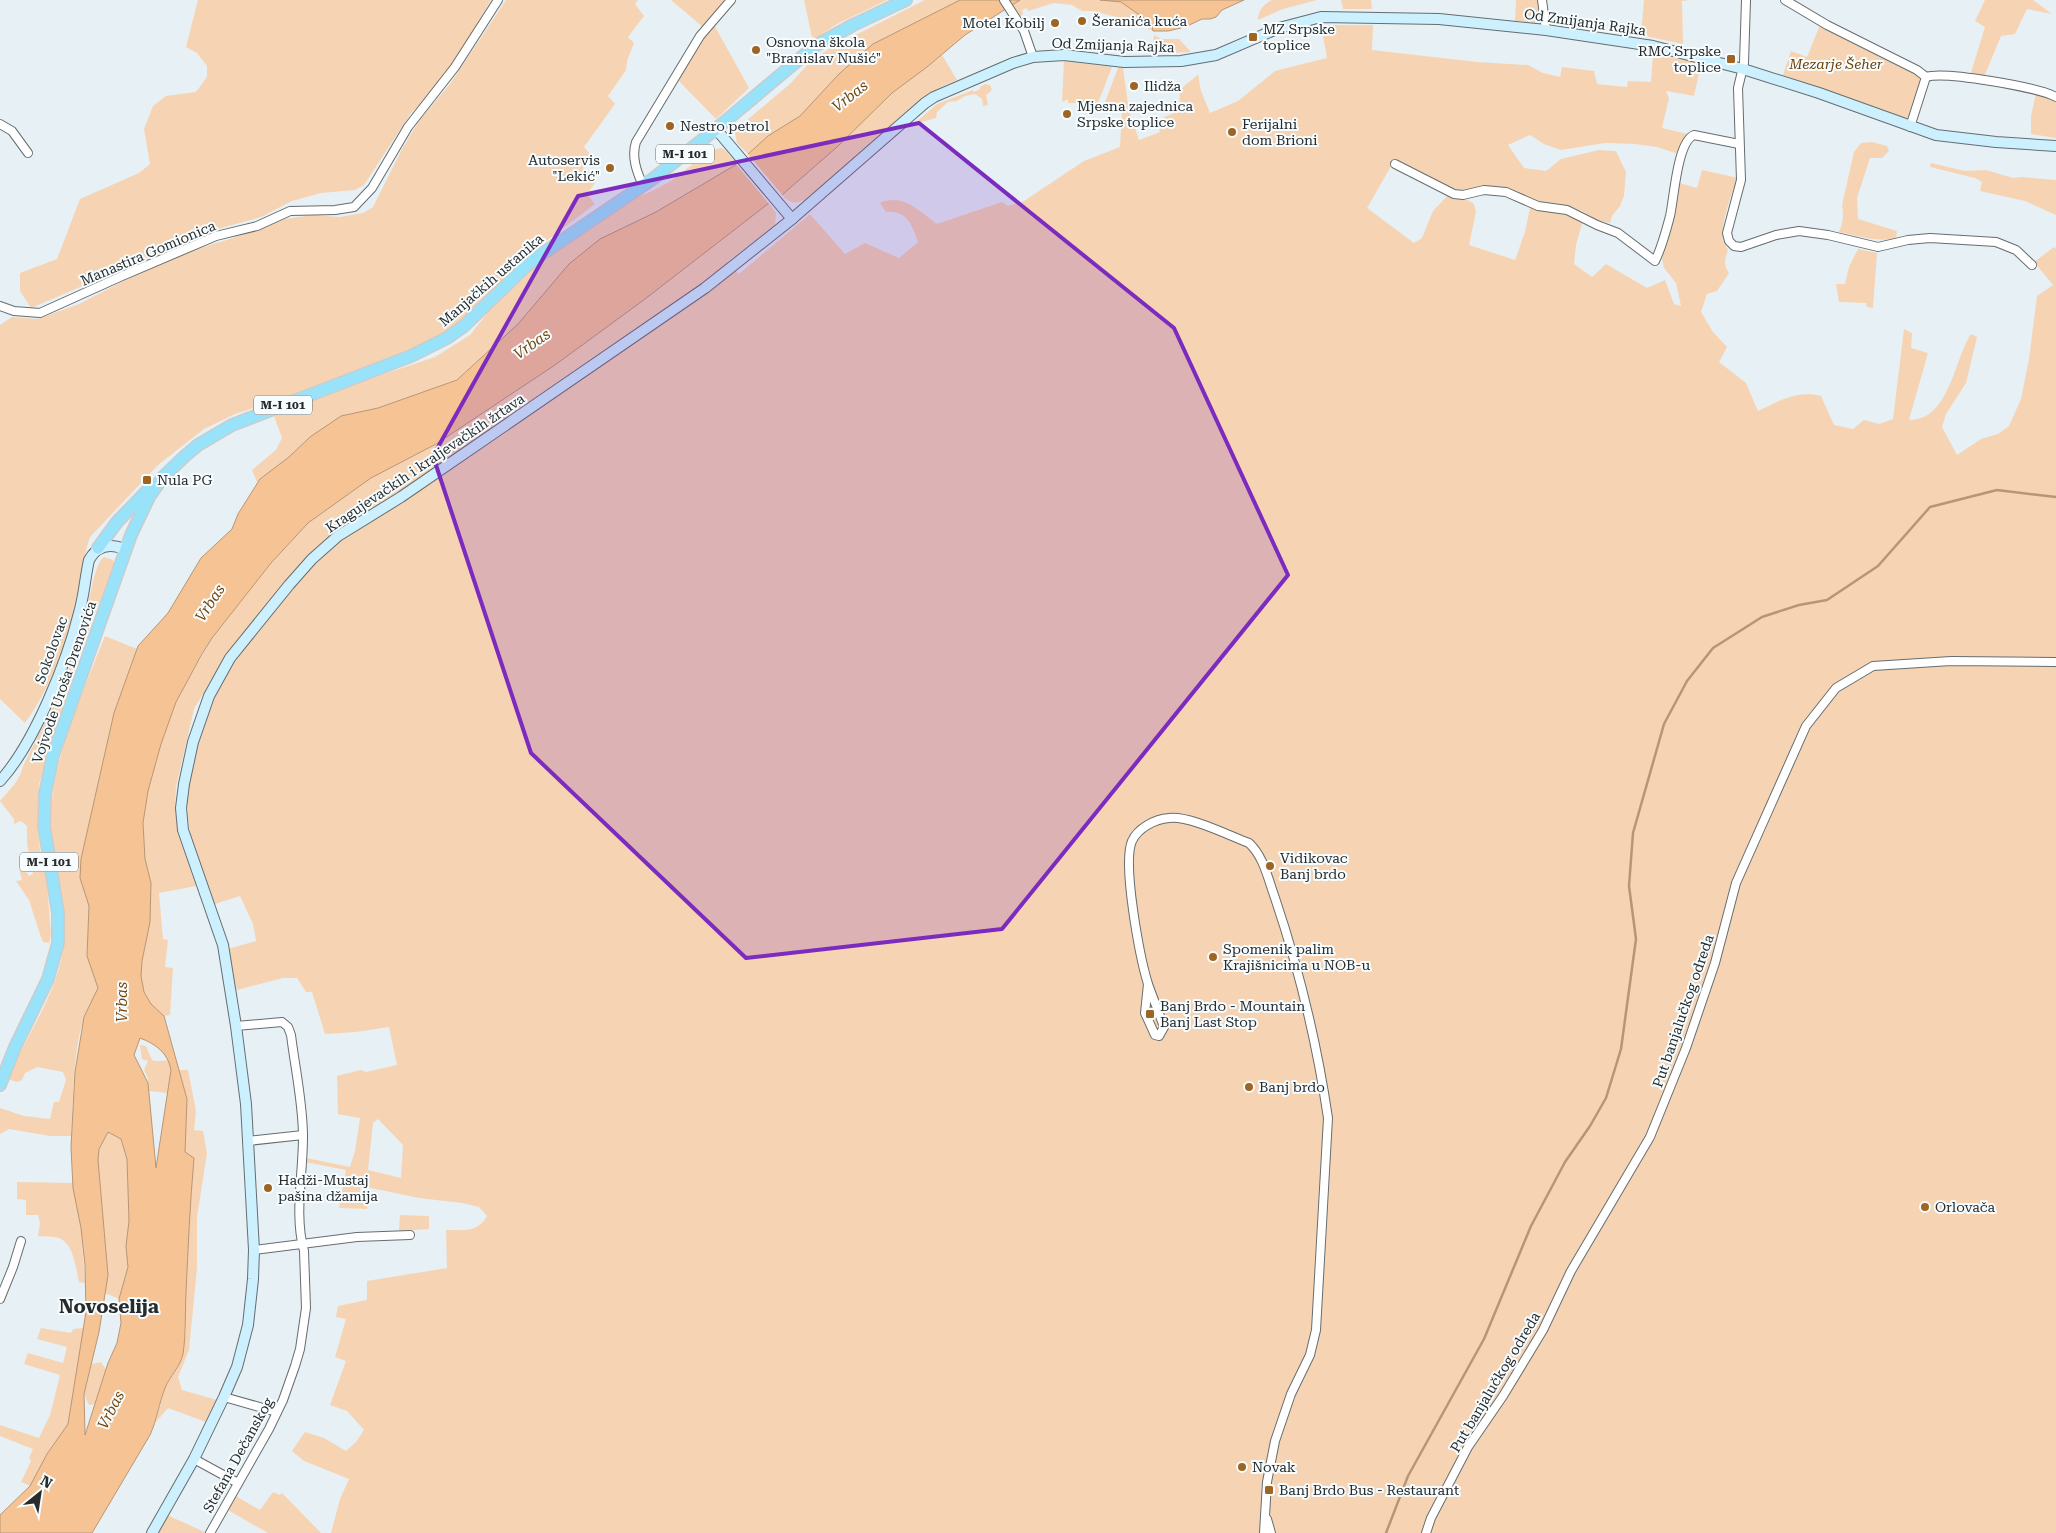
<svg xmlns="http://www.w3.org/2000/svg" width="2056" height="1533" font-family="'Roboto Serif',serif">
<rect width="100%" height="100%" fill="#e7f0f4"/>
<!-- green -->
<g fill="#f6d4b3" fill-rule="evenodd">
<path d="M198,0H491L447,73L428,97L411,113L364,185L355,190L321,193L292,201L261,217L214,230L31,308L20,291V273L57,259L80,199L139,173L150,164L144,129L153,106L166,96L196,92L207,77V66L197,53L186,47Z"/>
<path d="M506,0H638L635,4L644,16L628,37L634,43L627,61L626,70L608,96L615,104L584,147L592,156L583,168L597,180L587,194L595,204L537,248L458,325L431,341L281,399L235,414L204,429L158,465L90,537C83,556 83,575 78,594C68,639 52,686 25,723L0,699V325L12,317L38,319L79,304L170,257L230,239L285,219L313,215L340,217L363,213L373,207L402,149L419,121L450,84Z"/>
<path d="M671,0H725L703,27Z"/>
<path d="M804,0H887L837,24L816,38L812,37Z"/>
<path d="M925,0H960L873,44L839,74L800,116L768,136L748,154L737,143L735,132L740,126L790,84L811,61L830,48Z"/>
<path d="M1020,0H1100L1121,2L1151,23L1153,31L1129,20L1092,11H1082L1072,5L1054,3L1028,11L1027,8L1022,10L1023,14L1020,17L1012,5Z"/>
<path d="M1272,0H1317L1283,9L1258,20C1258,10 1264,4 1272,0Z"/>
<path d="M1338,0H1371L1372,9H1343L1341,0Z"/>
<path d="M1516,0H1537L1539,15L1535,23L1515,21Z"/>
<path d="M1644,0H1690L1682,1L1683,44L1641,35Z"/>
<path d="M1985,0H2033L2052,14L2027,9L2015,34L2001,36L1984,77L1970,76L1985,27L1975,21Z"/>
<path d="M713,23L749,88L716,119L678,80L701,40Z"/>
<path d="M1321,25H1373L1372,50L1477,62L1528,65L1543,73L1560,77L1562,67L1594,71L1597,84L1627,87L1628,81L1651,82L1653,54L1701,64L1694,96L1666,91L1669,98L1662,128L1687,134L1679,152L1675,153L1657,147L1635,144L1605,143L1561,150L1544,144L1530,135L1508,145L1524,168L1546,171L1561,159L1599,150L1616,151L1626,172L1624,196L1620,206L1612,216L1610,223L1596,220L1582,211L1561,204L1539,202L1516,191L1502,187L1491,186L1464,191L1453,188L1394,161L1367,208L1414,243L1422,238L1433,211L1449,194C1458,198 1466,198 1474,204L1476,212L1469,245L1515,260L1525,232L1530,208L1565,213L1583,220L1576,245L1574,264L1592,277L1606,264L1647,288L1665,280L1674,304L1681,306L1676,283L1664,268L1662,258L1679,183L1697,188L1702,170L1738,178C1732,190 1720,227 1723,240C1724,243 1726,247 1728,250C1725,259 1723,265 1729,273L1717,291L1707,294L1701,312L1713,332L1727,347L1719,362L1746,383L1758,411C1779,401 1798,390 1821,396L1834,425L1853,429L1864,420L1879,424L1893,419L1904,329L1912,333L1911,348L1928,353L1909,420C1949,421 1954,360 1971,334L1977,337L1966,383L1946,414L1942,427L1957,455L1981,439L1998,434L2009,426L2021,399L2029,359L2037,296L2053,285L2034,262L2054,247L2056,249V1533H331L340,1499L349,1479L304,1461L292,1451L305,1432L324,1438L346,1451L356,1442L364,1430L347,1411L330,1405L346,1361L335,1357L346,1319L336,1317L338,1306L367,1300V1281L447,1268L446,1230C463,1230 478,1233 487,1216L479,1207L462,1203L419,1198L361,1186L359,1196L368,1198L367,1209L339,1208L346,1170L305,1162L306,1158L350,1167L355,1151L360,1118L338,1114L337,1076L361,1070L366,1072L397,1065L389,1027L356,1032L325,1034L312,992H306L297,978H283L237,990L228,949L256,941L253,924L240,896L215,904C205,880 195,856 190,831C181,791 198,738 212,700C217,687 226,675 233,663L224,658L194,709L176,787L175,808L178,834L196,886L159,893L163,939L168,940L165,967L173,968L170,1015L164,1016L151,1004L144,992L141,976L142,961L150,922L151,883L145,859L143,823L148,791L161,744L176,702L212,638L271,563L308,523L371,478L436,444L555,365L645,299L769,203L776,213L775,225L727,262L739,274L810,214L845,254L865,243L899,258L918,242C912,225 907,210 886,212L880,203C903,193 919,211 937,224L1002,202L1008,206L1024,201L1084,161L1120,147L1122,111L1104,105L1118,68H1123L1129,111L1139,140L1160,132L1156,121L1180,110C1182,104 1178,98 1180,93C1182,84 1193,81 1198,74L1201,91L1210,113L1238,101L1275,71L1327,58ZM378,1119L403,1145L401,1178L368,1170L373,1123Z"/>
<path d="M1820,25L1921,77L1922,83L1912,114L1906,118L1783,75L1791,51L1807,57Z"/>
<path d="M1154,35L1161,39H1179L1191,52L1153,54Z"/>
<path d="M942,55L957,80C919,94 893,125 863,151C844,168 824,184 804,200C796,204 788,203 782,195L837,147L892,93Z"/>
<path d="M1064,61L1112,67L1098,103H1068V99L1062,102Z"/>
<path d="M985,84L990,85L992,90L986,95L988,105L983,106L982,99L975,94L965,96L957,101L948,102L937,112L936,118L914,124L937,104L973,90L974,92L980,89V87Z"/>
<path d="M2036,93L2056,101V138L2031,134V116Z"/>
<path d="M1872,142L1887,146L1889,151L1882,158H1870L1857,198L1858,219L1897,231L1896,239C1876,242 1858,236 1839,232C1843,222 1844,216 1842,205L1854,152L1861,143Z"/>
<path d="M721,148L725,150L737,164L656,212L600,239L569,264L518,324L457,380L378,408L341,416L296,450L289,457L257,482L252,470L276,450L282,438L274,416L360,382L435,357L470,335L493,306L530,268L627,201L652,191L671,181L708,152Z"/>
<path d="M1931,163L1965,171L1986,170L2013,178L2022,177L2056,180V215L2025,201L1980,191L1982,182L1975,178L1930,167Z"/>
<path d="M1858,249L1877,253L1873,308L1867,307L1866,303L1839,302L1836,284H1845L1849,267Z"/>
<path d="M104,557L113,560L114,564L80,653L39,784L37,821L40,851L47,885L51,935L49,943L43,942L41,937L29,900L16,881L22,880L19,868L24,869L29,876L33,874L27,844V826L21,821L14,824V819L0,801C10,789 20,781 23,766C47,718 73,670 85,618C89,605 94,563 104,557Z"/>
<path d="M105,636L137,649L114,713L81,859L80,878L89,906L87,956L98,988C94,997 88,1006 85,1016C72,1049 74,1100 71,1136H50L9,1129L0,1134V1108L24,1116L50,1119L54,1102H59L66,1080L63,1072L37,1067L25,1073L22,1080L17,1082L8,1079C24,1039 55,997 62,955C66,933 64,905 60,883C56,863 50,844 50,824C52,757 81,697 105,636Z"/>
<path d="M140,1045L146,1046L152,1060C158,1062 163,1060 169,1061L171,1070L168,1093L149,1091L148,1078L144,1070L148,1061L142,1059Z"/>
<path d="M179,1070H188L196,1111L194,1130L203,1131L207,1153L197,1217V1268L189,1350L178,1377L182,1390L217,1400L206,1422L168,1408L156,1422L164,1390L179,1365L182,1356L186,1330L185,1310L190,1196L194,1159L185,1152L187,1099Z"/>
<path d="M108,1132L121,1139L127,1159L129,1221L126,1246L129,1258L128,1267L119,1299L105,1293L108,1275L98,1160L99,1149Z"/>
<path d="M17,1182L73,1183L81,1228L85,1283L79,1282C76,1269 74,1244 59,1238C53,1236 44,1237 38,1236L40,1223L38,1215H26V1200L17,1199Z"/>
<path d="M400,1215L429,1216V1229L399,1231Z"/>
<path d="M41,1328L71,1333L73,1329L84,1328L68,1424L47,1454L30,1486L21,1482L31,1461L29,1458L33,1449L0,1436V1425L39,1438L50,1415L60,1375L24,1364L28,1353L63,1363L67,1347L37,1339Z"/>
<path d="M101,1362L106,1370L95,1404L89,1405L84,1394L92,1364Z"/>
<path d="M273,1492L280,1495L282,1493L321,1533H268L226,1509L234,1495L260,1510Z"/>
<path d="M167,1515L207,1533H158Z"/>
</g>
<!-- water -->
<g fill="#f6c494" stroke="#b89675" fill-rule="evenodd">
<path d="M960,0H1020L965,35L927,67L892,93L837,147L782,195L769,203L645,299L555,365L436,444L371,478L308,523L271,563L212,638L202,654L176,702L161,744L148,791L143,823L145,859L151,883L150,922L142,961L141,976L144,992L151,1004L164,1016L187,1099L185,1152L194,1158C190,1203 188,1248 186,1293C185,1313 186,1334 183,1354C180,1367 170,1376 165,1388C159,1403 157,1420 150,1435L92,1533H0V1515L30,1486L47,1454L68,1424L86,1312L85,1265L81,1228L73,1188L71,1147L75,1072L84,1017L98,988L87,956L89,906L80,878L81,859L114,713L138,646L168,613L201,558L232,529L238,514L260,479L289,457L310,437L341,416L378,408L457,380L518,324L569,264L600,239L656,212L737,164L768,136L800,116L839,74L873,44ZM140,1038C156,1044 168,1053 171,1070L156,1168L148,1083L134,1055ZM108,1132L121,1139L127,1159L129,1221L126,1246L128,1267L119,1299L121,1323L117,1343L108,1363L85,1435L84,1394L99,1332L108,1275L98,1160L99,1149Z"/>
<path d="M1100,0H1244L1222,10L1216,17L1210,19H1202L1185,27L1168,31H1153L1151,23L1121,2Z"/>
</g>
<!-- pier -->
<path fill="#e7f0f4" d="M746,152L784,197L770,205L735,163Z"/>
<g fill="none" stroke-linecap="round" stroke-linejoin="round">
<!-- stream -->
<path stroke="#b89675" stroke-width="2.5" d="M1386,1533L1408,1476L1484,1339L1531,1226L1565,1162L1590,1126L1606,1098L1621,1049L1636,939L1629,886L1633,833L1664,724L1687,681L1713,648L1762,617L1799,605L1827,600L1878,566L1930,507L1997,490L2056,497"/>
<!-- street casing -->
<g stroke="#656d70" stroke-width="10">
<g id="street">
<path d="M1004,0L1024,31L1033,57"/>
<path d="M1542,0L1546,30"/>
<path d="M1746,0L1744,63L1738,88L1741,180L1727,233L1729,241L1734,246L1741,247L1776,235L1799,231L1828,235L1878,247L1908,240L1930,238L1996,242L2016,250L2032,265"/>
<path d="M1785,0L1827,25L1917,70L1926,77"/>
<path d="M1926,77C1944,71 2038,87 2056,97"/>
<path d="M0,124L12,131L28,153"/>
<path d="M1910,127L1926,77"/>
<path d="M1395,164L1454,194L1463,195L1484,190L1506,192L1538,206L1567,210L1597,225L1618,233L1655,261C1662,247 1666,231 1670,216C1674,199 1677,142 1694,135L1739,144"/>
<path d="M643,186C637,172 631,157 636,142L700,36L731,0"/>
<path d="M0,306L14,311L40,313L122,276L216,236L257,226L290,211L335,210L354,207L372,188L408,127L455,67L498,0"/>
<path d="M1148,984L1145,1013L1155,1035L1159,1036L1164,1027C1159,1013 1153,998 1148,984C1140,958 1122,864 1132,841C1138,828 1155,819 1169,818C1188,815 1230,836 1249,843C1264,857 1268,879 1275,898C1299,969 1317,1044 1328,1118L1316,1330L1310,1355L1291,1394L1275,1441L1267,1482L1264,1533"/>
<path d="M248,1141L303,1135"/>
<path d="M254,1250L357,1237L410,1235"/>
<path d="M0,1299L13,1267L21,1241"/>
<path d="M224,1397L277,1412"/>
<path d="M194,1459L238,1483"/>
<path d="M1267,1519L1271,1533"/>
<path d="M210,1533L269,1429L283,1400L295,1366L300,1349L306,1308L304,1251C294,1215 303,1175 303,1137C303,1103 295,1068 291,1035L288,1027L282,1022L236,1026"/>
<path d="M1426,1533L1431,1518L1468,1447L1503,1396L1543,1330L1571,1271L1650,1137L1686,1048L1715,963L1736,883L1806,726L1836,688L1873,666L1951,661L2056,662"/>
</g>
</g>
<!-- secondary casing -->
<g stroke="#656d70" stroke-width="12">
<g id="secondary">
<path d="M716,129L792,219"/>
<path d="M0,781C34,744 67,662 79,613C84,596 85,578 89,560C97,545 111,543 126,550"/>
<path d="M152,1533L194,1459L224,1397L237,1367L248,1325L253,1279L254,1250L246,1104L236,1026L223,945L183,830L181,808L184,784L193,742L209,696L230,658L289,585L312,559L338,536L401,497L705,288L792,219L925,103L934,97L1013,63L1033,57L1064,55L1124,62L1181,61L1216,55L1279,28L1321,17L1439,19L1546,30L1653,46L1743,69L1819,93L1936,135L1996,142L2056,146"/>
</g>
</g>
<!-- primary casing -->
<g stroke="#cbcccc" stroke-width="14">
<g id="primary">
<path d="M98,548L117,522L150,488"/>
<path d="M0,1085L15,1047L48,979L58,943V913L44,826L45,794L53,755L131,535L149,497L163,477L185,456L198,445L232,425L411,356L447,338L464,326L524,268L539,256L654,178L716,129L815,46L853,25L906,0"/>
</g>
</g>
<!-- street -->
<use href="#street" stroke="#fff" stroke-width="8"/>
<!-- secondary -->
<use href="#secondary" stroke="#ccf0fd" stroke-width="10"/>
<!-- primary -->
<use href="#primary" stroke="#98e2fa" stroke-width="11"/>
</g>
<!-- marked area -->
<path fill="#7b2cbf" fill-opacity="0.2" stroke="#7b2cbf" stroke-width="4" stroke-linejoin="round" d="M919,123L1174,328L1288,575L1002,929L746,958L531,753L433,456L578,196Z"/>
<!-- markers -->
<g fill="#9d6422" stroke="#f7fdff" stroke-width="2">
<circle cx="1082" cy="21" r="5"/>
<circle cx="1055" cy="23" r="5"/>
<rect x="1248" y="32" width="10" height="10" rx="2.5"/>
<circle cx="756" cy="50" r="5"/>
<rect x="1726" y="54" width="10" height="10" rx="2.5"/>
<circle cx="1134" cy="86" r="5"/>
<circle cx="1067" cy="114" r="5"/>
<circle cx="670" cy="126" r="5"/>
<circle cx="1232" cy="132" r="5"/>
<circle cx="610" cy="168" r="5"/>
<rect x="142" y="475" width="10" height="10" rx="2.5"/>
<circle cx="1270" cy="866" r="5"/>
<circle cx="1213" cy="957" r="5"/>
<rect x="1145" y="1009" width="10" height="10" rx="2.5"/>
<circle cx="1249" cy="1087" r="5"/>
<circle cx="268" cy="1188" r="5"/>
<circle cx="1925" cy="1207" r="5"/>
<circle cx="1242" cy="1467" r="5"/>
<rect x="1264" y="1485" width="10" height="10" rx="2.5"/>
</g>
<g text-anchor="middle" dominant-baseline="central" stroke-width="4" stroke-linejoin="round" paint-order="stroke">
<!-- shield labels -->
<g fill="#f7fdff" stroke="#666a6b" stroke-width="1">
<rect x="656" y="144.5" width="58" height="19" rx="4"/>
<rect x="254" y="395.5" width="58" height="19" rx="4"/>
<rect x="20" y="852.5" width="58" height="19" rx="4"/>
</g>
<g font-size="12" font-weight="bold" fill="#282b2c">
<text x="685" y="154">M-I 101</text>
<text x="283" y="405">M-I 101</text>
<text x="49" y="862">M-I 101</text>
</g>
<!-- poi labels -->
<g font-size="14" fill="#282b2c" stroke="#f7fdff" text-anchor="start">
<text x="1092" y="21">Šeranića kuća</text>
<text x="1045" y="23" text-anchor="end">Motel Kobilj</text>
<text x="1263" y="29">MZ Srpske<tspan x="1263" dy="16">toplice</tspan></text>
<text x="766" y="42">Osnovna škola<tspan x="766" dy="16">"Branislav Nušić"</tspan></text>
<text x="1721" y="51" text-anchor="end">RMC Srpske<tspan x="1721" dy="16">toplice</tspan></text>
<text x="1144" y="86">Ilidža</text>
<text x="1077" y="106">Mjesna zajednica<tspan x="1077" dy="16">Srpske toplice</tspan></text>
<text x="1242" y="124">Ferijalni<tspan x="1242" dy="16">dom Brioni</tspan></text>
<text x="680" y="126">Nestro petrol</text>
<text x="600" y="160" text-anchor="end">Autoservis<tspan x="600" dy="16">"Lekić"</tspan></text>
<text x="157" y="480">Nula PG</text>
<text x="1280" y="858">Vidikovac<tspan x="1280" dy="16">Banj brdo</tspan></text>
<text x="1223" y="949">Spomenik palim<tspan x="1223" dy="16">Krajišnicima u NOB-u</tspan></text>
<text x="1160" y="1006">Banj Brdo - Mountain<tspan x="1160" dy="16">Banj Last Stop</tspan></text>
<text x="1259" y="1087">Banj brdo</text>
<text x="278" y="1180">Hadži-Mustaj<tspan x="278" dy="16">pašina džamija</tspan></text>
<text x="1935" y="1207">Orlovača</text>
<text x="1252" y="1467">Novak</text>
<text x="1279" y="1490">Banj Brdo Bus - Restaurant</text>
</g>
<!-- street labels -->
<g font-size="14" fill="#282b2c" stroke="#f7fdff">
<text transform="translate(1585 22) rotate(8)">Od Zmijanja Rajka</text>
<text transform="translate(1113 45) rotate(2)">Od Zmijanja Rajka</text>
<text transform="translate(148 253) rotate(-23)">Manastira Gomionica</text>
<text transform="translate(491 280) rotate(-41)">Manjačkih ustanika</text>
<text transform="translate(425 463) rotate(-34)">Kragujevačkih i kraljevačkih žrtava</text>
<text transform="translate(51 650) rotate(-70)">Sokolovac</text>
<text transform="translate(64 682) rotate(-71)">Vojvode Uroša Drenovića</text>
<text transform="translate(1683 1011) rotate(-71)">Put banjalučkog odreda</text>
<text transform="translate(1495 1382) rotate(-59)">Put banjalučkog odreda</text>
<text transform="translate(238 1455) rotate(-61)">Stefana Dečanskog</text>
</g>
<!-- park labels -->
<g font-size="14" font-style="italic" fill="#6f4104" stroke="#f7fdff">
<text x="1836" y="64">Mezarje Šeher</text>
</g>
<!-- water labels -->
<g font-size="15" font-style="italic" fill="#75470e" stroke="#f7fdff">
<text transform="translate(850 96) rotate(-38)">Vrbas</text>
<text transform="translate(532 344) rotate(-35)">Vrbas</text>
<text transform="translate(210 603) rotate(-57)">Vrbas</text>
<text transform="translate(122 1002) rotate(-90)">Vrbas</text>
<text transform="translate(111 1410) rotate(-63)">Vrbas</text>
</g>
<!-- district labels -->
<g font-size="19" font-weight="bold" fill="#282b2c" stroke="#f7fdff">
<text x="109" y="1306">Novoselija</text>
</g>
</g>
<!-- north arrow -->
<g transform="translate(40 1493) rotate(30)" stroke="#f7fdff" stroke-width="4" paint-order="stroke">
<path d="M0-4L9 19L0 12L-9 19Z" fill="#282b2c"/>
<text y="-8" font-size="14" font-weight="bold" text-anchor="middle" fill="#282b2c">N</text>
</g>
</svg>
